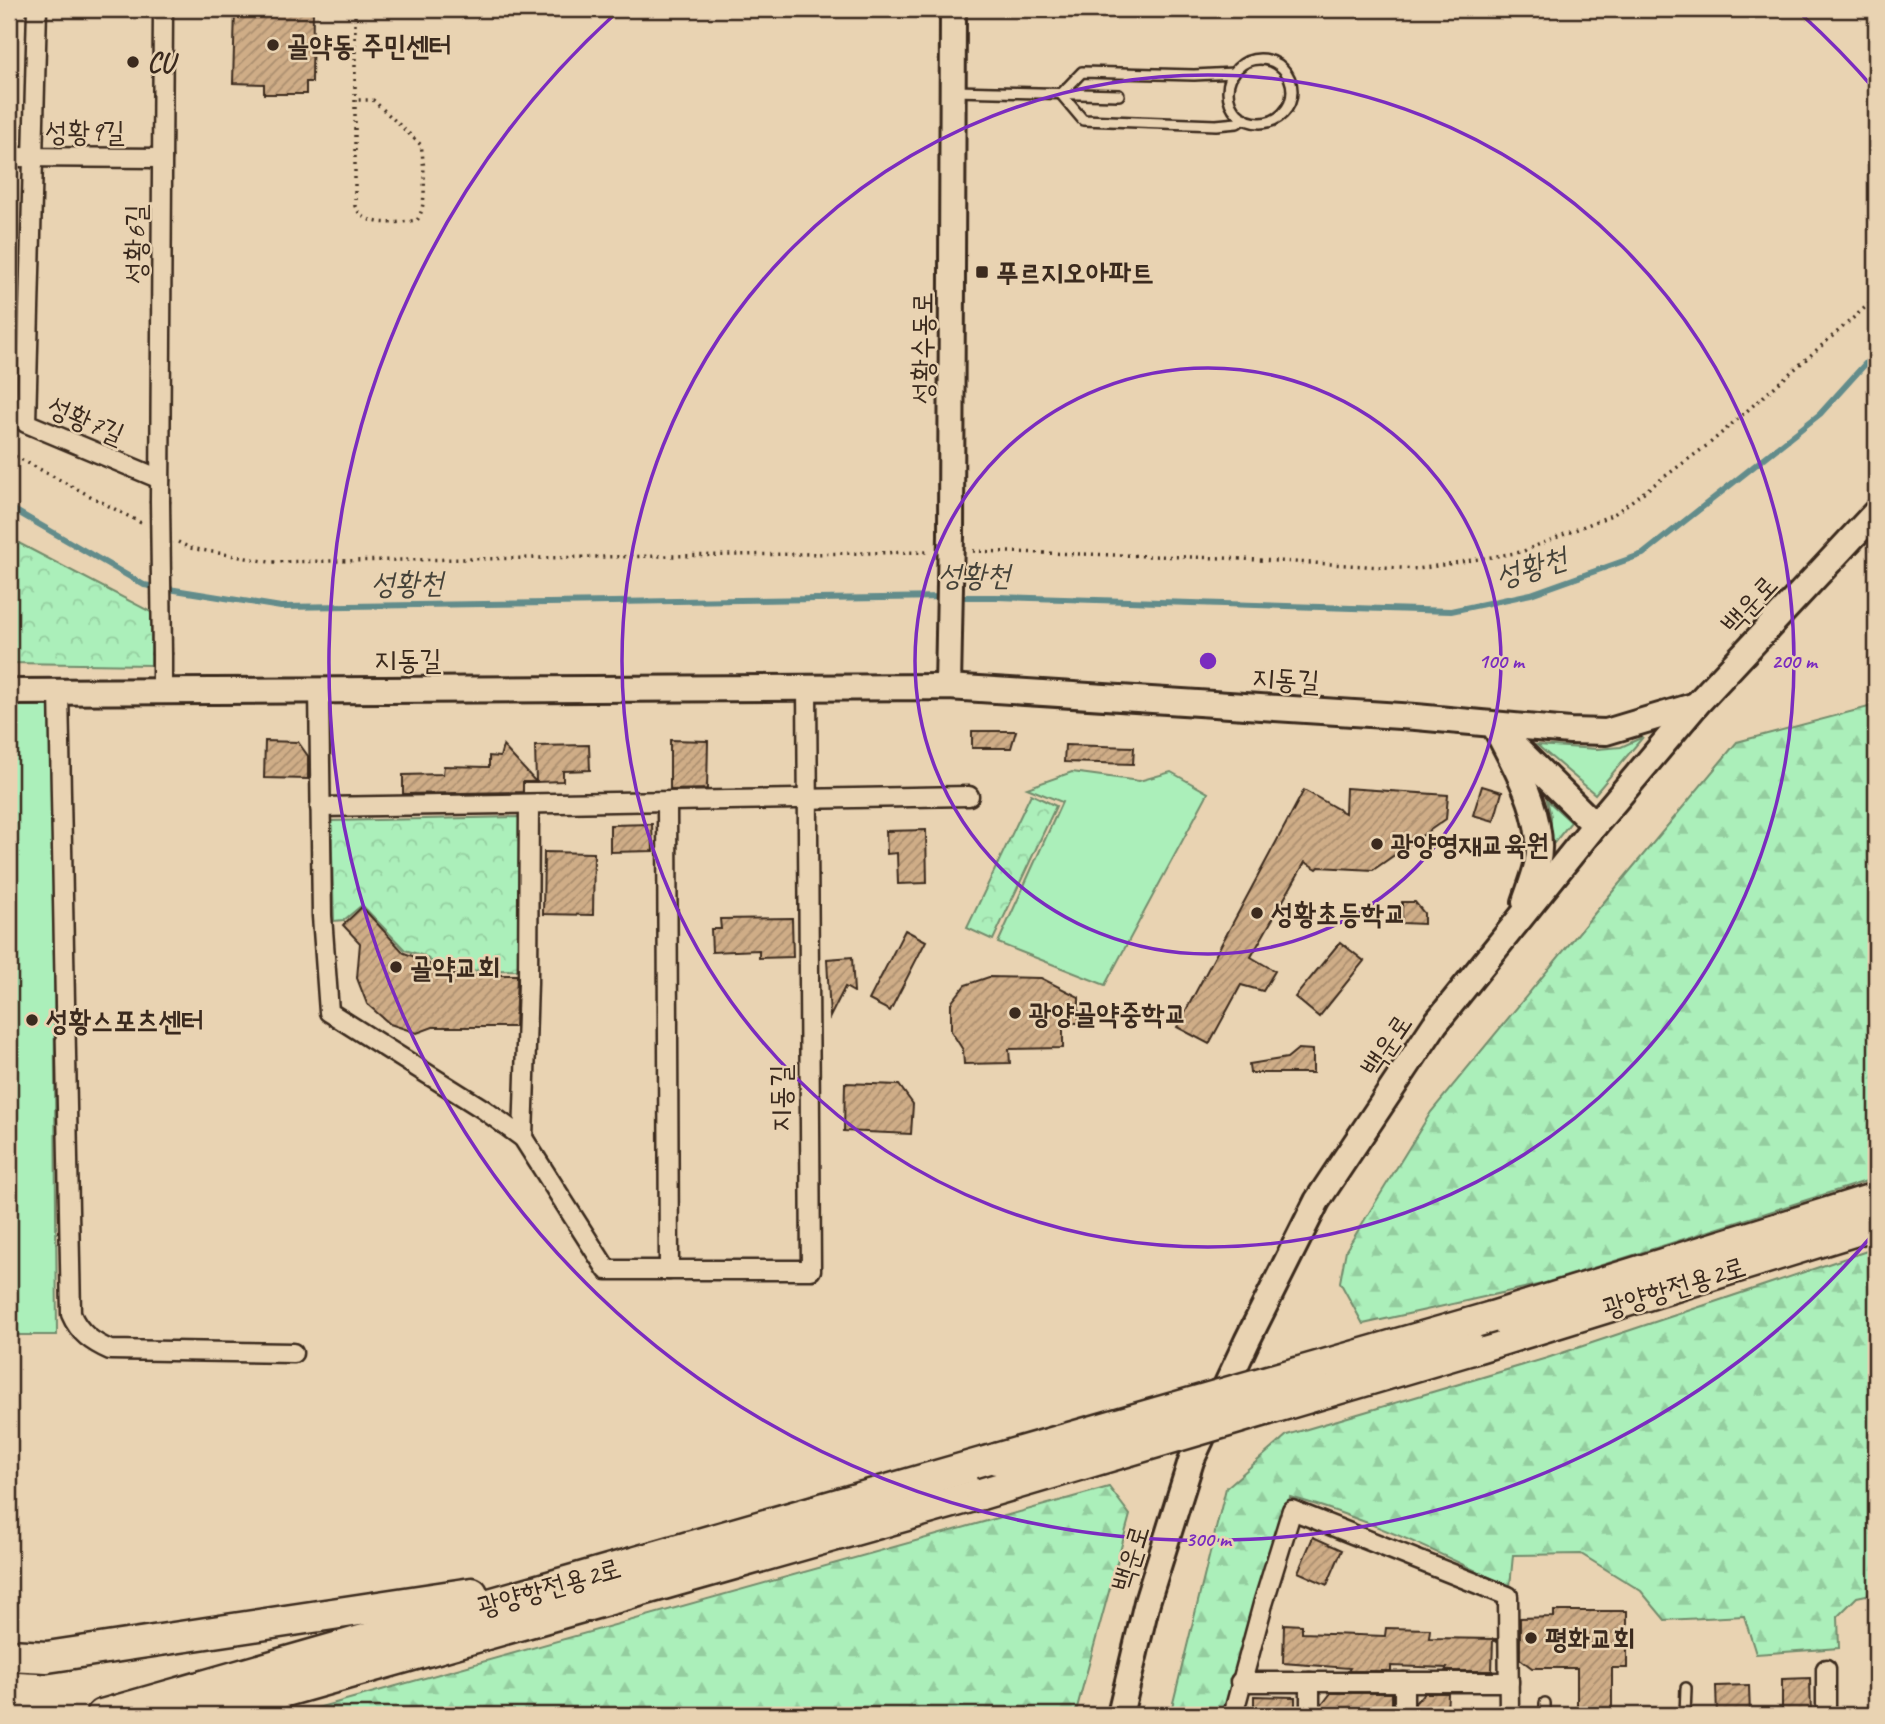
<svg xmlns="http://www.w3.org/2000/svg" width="1885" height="1724" font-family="Caveat,'Poor Story',sans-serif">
<defs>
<pattern id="forest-firs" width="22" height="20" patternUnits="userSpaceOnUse" patternTransform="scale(1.75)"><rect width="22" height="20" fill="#abefba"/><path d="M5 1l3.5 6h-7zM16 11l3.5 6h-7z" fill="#94cd9f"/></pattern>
<pattern id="park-crowns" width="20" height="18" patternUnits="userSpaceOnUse" patternTransform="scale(1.75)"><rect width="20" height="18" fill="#abefba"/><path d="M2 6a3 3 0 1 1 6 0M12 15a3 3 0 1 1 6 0" fill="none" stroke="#94cd9f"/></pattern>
<pattern id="building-hatch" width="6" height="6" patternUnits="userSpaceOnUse" patternTransform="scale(1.75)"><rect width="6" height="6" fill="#cfad87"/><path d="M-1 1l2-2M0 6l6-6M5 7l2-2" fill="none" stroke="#a98d6e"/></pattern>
</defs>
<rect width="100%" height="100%" fill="#e9d3b2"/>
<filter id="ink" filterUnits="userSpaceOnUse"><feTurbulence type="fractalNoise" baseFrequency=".0143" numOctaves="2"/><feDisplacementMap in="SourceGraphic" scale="14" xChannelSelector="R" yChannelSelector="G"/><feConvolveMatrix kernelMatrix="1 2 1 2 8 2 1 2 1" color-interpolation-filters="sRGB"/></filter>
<g filter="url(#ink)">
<!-- green -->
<g fill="#abefba" stroke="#738c6c" stroke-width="2">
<path d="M9,706H52L57,1335H9Z"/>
<path d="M1643,737L1595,794L1537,745L1597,749L1621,747Z"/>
<path d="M1072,772L1139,781L1171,772L1208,793L1105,985L998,943L1062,802L1027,788Z"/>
<path d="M1547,800L1571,822L1550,848L1551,816Z"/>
</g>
<!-- forest -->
<g fill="url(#forest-firs)" stroke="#738c6c" stroke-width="2">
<path d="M1045,9H1113L1042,17Z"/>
<path d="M1876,705V1178L1542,1284L1363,1324L1340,1282L1346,1250L1431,1112L1594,914L1737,742Z"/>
<path d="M1876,1248V1593L1857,1597L1838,1616L1839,1648L1756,1654L1744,1616L1665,1620L1641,1591L1581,1554L1513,1555L1510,1587C1439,1553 1367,1518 1290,1497L1231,1715H1170L1226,1488L1287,1435L1547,1358Z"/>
<path d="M1109,1487L1130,1515L1075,1715H292Z"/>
</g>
<!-- park -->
<g fill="url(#park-crowns)" stroke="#738c6c" stroke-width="2">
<path d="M9,538L151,612V665L9,663Z"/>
<path d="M1031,794L1056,806L993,940L967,928Z"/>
<path d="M519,817L522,970L445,971L424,956L405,950L362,905L344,920L334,921L331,821Z"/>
</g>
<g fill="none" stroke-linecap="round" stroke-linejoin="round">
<!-- stream -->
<g stroke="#628c8b" stroke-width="6">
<path d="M9,507L144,585L281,607L945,597"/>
<path d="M956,597H996L1451,611L1531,594L1643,554L1820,414L1876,352"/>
</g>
</g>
<!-- building -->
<g fill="url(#building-hatch)" stroke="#3b2a1e" stroke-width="2">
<path d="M235,9H313L312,82H306V94H264V84L233,83Z"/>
<path d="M972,731H1016L1011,748H972Z"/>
<path d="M670,740L708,741L707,789L670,790Z"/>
<path d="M265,741L298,742L308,756V779L264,778Z"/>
<path d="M589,745L590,770L563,771V781L536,782L535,746Z"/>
<path d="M1065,745L1134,747L1133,764L1064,762Z"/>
<path d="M503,746L536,782H523V792L403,794V775L443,774L444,766L489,767V756L500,757Z"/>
<path d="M1482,786L1502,792L1494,821L1473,815Z"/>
<path d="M1346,788L1448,795L1446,819L1373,870L1319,867L1317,869L1305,862L1251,957L1275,971L1263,991L1241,985L1209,1044L1177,1027L1304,790L1345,813Z"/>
<path d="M652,824L653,851L610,852V825Z"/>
<path d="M926,830L927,883L898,884L897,853L887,854L886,831Z"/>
<path d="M544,852L594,853L593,915L543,914Z"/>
<path d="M1402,902H1415L1424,913V924L1402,923Z"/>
<path d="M362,907L404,953L423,960L445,975H517L515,1027H433L417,1033L390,1024L367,1004L357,978L360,943L343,925Z"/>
<path d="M792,918L793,957L759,958V950L712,952L711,929H721L720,919Z"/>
<path d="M905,930L926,941L890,1011L869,1000Z"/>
<path d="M1340,942L1364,961L1319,1017L1295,997Z"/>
<path d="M852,957L854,992L845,987L830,1017L827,959Z"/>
<path d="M989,977L1041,978L1079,997V1023H1063V1048L1009,1049L1010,1063L964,1064L963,1050L951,1031V1003L965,985Z"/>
<path d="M1298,1049L1313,1050V1073H1250L1249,1064L1287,1058Z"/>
<path d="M845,1083L899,1085L913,1104L911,1134L844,1131Z"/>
<path d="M1313,1537L1342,1550L1327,1585L1298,1572Z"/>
<path d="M1554,1611H1627V1668H1612V1715H1577V1668H1532L1520,1659V1618L1554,1617Z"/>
<path d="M1284,1624L1302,1625V1633L1385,1636L1386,1628L1430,1629L1429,1638L1497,1639V1642L1493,1639L1492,1671H1445L1447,1668L1391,1666V1671H1348L1350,1668L1283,1663Z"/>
<path d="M1810,1678L1811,1715H1782V1679Z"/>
<path d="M1749,1685L1750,1715H1717L1716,1686Z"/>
<path d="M1331,1693H1392V1715H1321V1706Z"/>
<path d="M1424,1693H1448L1447,1715H1415V1703Z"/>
<path d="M1254,1696L1295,1697V1715H1254Z"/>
</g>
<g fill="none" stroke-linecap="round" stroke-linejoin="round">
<!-- lane casing -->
<g stroke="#3b2a1e" stroke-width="14">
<g id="lane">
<circle cx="1260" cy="91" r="32"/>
<path d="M1234,73L1194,75L1082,72L1061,94L1083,120L1216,125L1237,123L1244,118"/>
<path d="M954,91L1119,95"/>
<path d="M1545,1715V1703"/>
<path d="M1685,1715L1686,1688"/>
</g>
</g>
<!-- street casing -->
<g stroke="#3b2a1e" stroke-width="23">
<g id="street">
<path d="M37,9L26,423L160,479"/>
<path d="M9,157L162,158"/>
<path d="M160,501L163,9"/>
<path d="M162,655V691"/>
<path d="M319,689L322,916L329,1012L483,1109L523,1138L607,1270H811L807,686"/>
<path d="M59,691L71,1314C79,1333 92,1342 110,1350L293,1353"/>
<path d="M667,802L669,1270"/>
<path d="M320,807L969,796"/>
<path d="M523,1138L528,983L529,804"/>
<path d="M1240,1682H1509"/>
<path d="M1310,1682V1715"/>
<path d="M1404,1682V1715"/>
<path d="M1233,1715L1263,1604L1292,1510L1508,1596L1509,1715"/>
<path d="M1826,1715V1669"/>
</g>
</g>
<!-- secondary casing -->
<g stroke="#3b2a1e" stroke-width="30">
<g id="secondary">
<path d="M951,535L953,9"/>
<path d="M948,687L949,635"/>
<path d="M9,692L948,687L1416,717L1570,731L1606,732L1696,705"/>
<path d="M1494,725C1514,764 1548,820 1537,865C1534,878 1529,890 1525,902"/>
<path d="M1508,739L1595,825"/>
<path d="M1120,1715L1147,1602L1191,1461L1247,1341L1317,1201L1435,1024L1595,825L1696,705L1876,512"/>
</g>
</g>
<!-- highway casing -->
<g stroke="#3b2a1e" stroke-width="35">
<g id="highway">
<path d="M1492,1317L1876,1198"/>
<path d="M1472,1349L1876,1224"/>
<path d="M9,1655L47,1657L472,1593"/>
<path d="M102,1715L996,1459"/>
<path d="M201,1715L981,1494"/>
</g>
</g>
<!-- path -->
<g stroke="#3b2a1e" stroke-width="3.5" stroke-dasharray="2 5" stroke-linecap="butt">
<path d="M355,9V206C364,228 396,223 417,220C428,207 424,163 421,145L373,100H355"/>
<path d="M9,453L143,524"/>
<path d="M178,542L190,548L269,562L931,552"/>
<path d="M973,551L1224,558L1418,569L1521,552L1614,514L1709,444L1876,298"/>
</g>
<!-- lane -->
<use href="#lane" stroke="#e9d3b2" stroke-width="9"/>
<!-- street -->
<use href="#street" stroke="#e9d3b2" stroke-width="18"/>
<!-- secondary -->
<use href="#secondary" stroke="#e9d3b2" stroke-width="24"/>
<!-- highway -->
<use href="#highway" stroke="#e9d3b2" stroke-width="30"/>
<!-- street-bridge casing -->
<g stroke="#3b2a1e" stroke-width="23" stroke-linecap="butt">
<path id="street-bridge" d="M160,501L162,655"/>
</g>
<!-- secondary-bridge casing -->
<g stroke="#3b2a1e" stroke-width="30" stroke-linecap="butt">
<path id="secondary-bridge" d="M949,635L951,535"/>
</g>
<!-- highway-bridge casing -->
<g stroke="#3b2a1e" stroke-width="35" stroke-linecap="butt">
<g id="highway-bridge">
<path d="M996,1459L1492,1317"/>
<path d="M981,1494L1472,1349"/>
</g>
</g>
<!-- street-bridge -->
<use href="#street-bridge" stroke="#e9d3b2" stroke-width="18"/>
<!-- secondary-bridge -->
<use href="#secondary-bridge" stroke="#e9d3b2" stroke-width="24"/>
<!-- highway-bridge -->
<use href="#highway-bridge" stroke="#e9d3b2" stroke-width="30"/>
</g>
</g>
<!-- distance rings -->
<g fill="none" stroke="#7b2cbf" stroke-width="3.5">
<circle cx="1208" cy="661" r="293"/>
<circle cx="1208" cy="661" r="586"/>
<path d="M1876 1231A878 878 0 1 1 615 14M1801 14A878 878 0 0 1 1876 91"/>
</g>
<!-- markers -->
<g fill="#3b2a1e" stroke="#e9d3b2" stroke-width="2.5">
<circle cx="273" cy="45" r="7"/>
<circle cx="133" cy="62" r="7"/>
<rect x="975" y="265" width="14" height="14" rx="3.5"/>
<circle cx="1377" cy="844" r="7"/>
<circle cx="1257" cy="913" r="7"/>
<circle cx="396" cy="967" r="7"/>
<circle cx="1015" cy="1013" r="7"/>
<circle cx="32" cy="1020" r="7"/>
<circle cx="1531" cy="1638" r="7"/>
</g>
<g text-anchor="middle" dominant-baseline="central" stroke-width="5" stroke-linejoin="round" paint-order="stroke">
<!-- poi labels -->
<g font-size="28" font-weight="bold" fill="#3b2a1e" stroke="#e9d3b2" text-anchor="start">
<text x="287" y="45">골약동 주민센터</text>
<text x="147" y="62">CU</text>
<text x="996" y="272">푸르지오아파트</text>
<text x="1391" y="844">광양영재교육원</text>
<text x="1271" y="913">성황초등학교</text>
<text x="410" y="967">골약교회</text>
<text x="1029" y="1013">광양골약중학교</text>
<text x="46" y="1020">성황스포츠센터</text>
<text x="1545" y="1638">평화교회</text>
</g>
<!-- street labels -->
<g font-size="28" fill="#3b2a1e" stroke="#e9d3b2">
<text x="85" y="131">성황9길</text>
<text transform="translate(135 244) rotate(-90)">성황6길</text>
<text transform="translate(922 348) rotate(-90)">성황수동로</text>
<text transform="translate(86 420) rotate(23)">성황7길</text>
<text transform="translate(1749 604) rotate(-47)">백운로</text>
<text x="408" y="659">지동길</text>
<text transform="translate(1286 679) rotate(4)">지동길</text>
<text transform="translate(1386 1045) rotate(-56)">백운로</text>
<text transform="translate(780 1098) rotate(-90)">지동길</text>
<text transform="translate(1674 1287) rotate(-17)">광양항전용2로</text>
<text transform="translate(1130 1558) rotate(-73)">백운로</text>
<text transform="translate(549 1587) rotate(-16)">광양항전용2로</text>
</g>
<!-- water labels -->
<g font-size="30" font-style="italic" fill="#454239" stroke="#e9d3b2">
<text transform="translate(1531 567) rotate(-17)">성황천</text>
<text x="974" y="575">성황천</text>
<text transform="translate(407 583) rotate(-1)">성황천</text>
</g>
</g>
<circle cx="1208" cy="661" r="10" fill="#7b2cbf" stroke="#e9d3b2" stroke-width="3.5"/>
<g font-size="21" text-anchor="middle" font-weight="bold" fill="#7b2cbf" stroke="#e9d3b2" stroke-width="5" stroke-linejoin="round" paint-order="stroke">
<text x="1501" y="668">100 m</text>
<text x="1794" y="668">200 m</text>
<text x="1208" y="1546">300 m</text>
</g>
<!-- margin -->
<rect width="1885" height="1724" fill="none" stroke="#e9d3b2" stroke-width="35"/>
<rect x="18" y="18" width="1850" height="1689" fill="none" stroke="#3b2a1e" stroke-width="2.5" filter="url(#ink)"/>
</svg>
